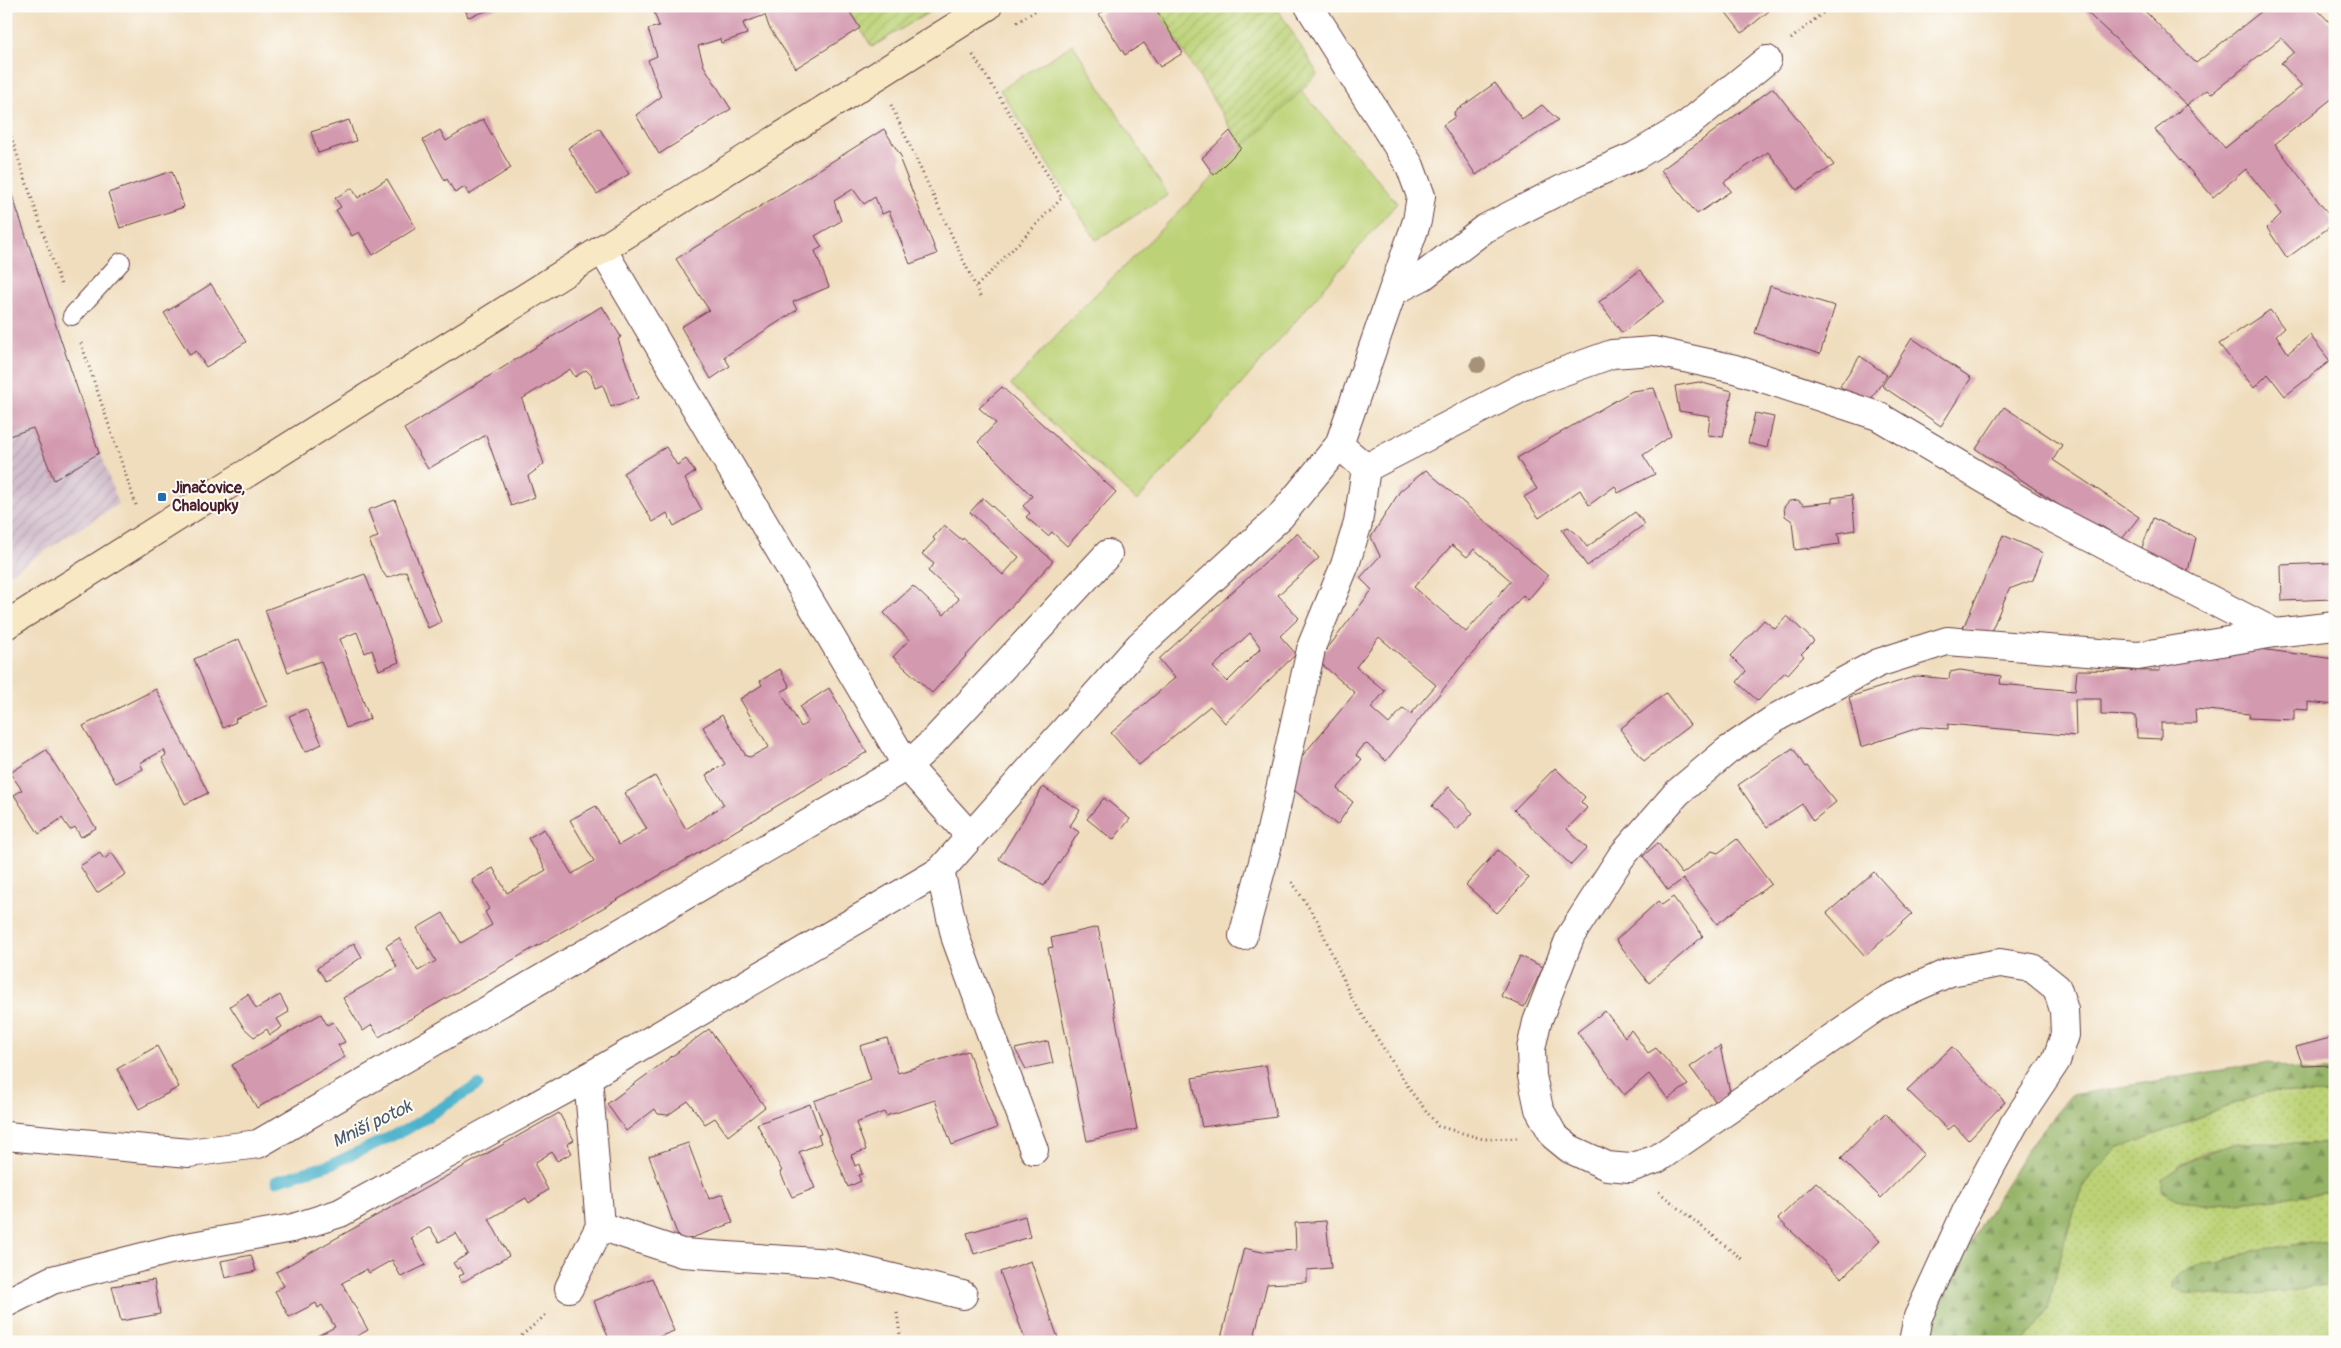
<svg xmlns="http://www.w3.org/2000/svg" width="2341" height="1348" font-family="Pangolin,sans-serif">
<defs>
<pattern id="industrial-furrows" width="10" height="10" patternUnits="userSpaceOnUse" patternTransform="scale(1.25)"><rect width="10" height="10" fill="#d1bdcb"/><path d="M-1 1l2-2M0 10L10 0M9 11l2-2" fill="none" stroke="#b5a2ae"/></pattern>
<pattern id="grass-dots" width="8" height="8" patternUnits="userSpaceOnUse" patternTransform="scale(1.25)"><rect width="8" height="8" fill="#bcd276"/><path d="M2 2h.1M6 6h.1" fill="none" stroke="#a3b466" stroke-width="1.8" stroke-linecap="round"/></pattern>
<pattern id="forest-firs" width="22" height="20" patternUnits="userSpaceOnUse" patternTransform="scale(1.25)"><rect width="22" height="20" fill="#95b467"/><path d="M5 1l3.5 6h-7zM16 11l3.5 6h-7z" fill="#7c9255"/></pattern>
<pattern id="garden-furrows" width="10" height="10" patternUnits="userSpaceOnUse" patternTransform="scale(1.25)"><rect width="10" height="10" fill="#bcd276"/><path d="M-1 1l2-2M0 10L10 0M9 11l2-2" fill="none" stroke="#a3b466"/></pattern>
</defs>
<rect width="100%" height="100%" fill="#fdfcf7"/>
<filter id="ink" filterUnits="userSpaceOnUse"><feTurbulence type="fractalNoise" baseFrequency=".02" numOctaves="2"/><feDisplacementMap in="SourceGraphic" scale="10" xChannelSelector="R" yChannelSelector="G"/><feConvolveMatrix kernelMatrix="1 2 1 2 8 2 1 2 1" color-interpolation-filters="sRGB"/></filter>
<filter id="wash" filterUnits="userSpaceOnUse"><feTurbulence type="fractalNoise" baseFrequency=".0096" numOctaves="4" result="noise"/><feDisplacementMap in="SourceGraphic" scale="20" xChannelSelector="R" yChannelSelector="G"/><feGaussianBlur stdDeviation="1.12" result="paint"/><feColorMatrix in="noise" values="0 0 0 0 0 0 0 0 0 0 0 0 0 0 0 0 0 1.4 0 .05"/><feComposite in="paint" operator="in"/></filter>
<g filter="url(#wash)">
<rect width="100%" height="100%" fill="#f0ddbd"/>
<!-- industrial -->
<path fill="url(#industrial-furrows)" d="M6,168L118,504L6,576Z"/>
<!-- grass -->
<path fill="url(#grass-dots)" stroke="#837850" d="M2265,1092L2335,1094V1144L2238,1143L2205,1152L2177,1167V1199L2207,1205L2335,1192V1240L2256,1250L2221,1262L2190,1267L2182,1293L2264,1292L2335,1284V1342H2023L2048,1310L2061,1252L2082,1188L2093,1173L2117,1149Z"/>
<!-- forest -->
<g fill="url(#forest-firs)" stroke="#706a49">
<path d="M2270,1062C2290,1068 2314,1078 2335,1068V1094L2265,1092L2117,1149L2093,1173L2082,1188L2061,1252L2048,1310L2023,1342H1924L1925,1329L1981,1224L2028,1148L2071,1095Z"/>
<path d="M2238,1143L2335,1144V1192L2207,1205L2177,1199L2162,1191V1179C2186,1160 2209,1151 2238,1143Z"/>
<path d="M2335,1240V1284C2301,1288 2200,1306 2174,1288L2173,1281L2180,1274L2197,1265L2221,1262L2256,1250Z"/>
</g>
<!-- park -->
<g fill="#bcd276" stroke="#837850">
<path d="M1073,44L1168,195L1096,240L1000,90Z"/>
<path d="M1301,90L1397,203L1201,431L1137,501L1011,385L1075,315Z"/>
</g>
<!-- garden -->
<g fill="url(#garden-furrows)" stroke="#837850">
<path d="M846,6H939L872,47Z"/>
<path d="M1155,6H1276L1318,74L1243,148Z"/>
</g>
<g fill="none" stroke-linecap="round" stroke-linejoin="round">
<!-- stream -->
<path stroke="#4eb3cc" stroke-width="11" d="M276,1181L332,1164L409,1128L478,1085"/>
</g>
<g id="blocks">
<!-- building -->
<g fill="#d399af" fill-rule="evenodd">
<path d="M464,6H499V7L468,17Z"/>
<path d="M652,6H846L860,28L796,68L769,27L765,15L743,23L747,34L721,43L720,39L698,46L704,66L731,109L659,154L636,115L661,97L648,60L657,56L648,29L659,26Z"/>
<path d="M1111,6H1154L1183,53L1160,67L1144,43L1125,55L1099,14Z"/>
<path d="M1721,6H1775L1742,33Z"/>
<path d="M2080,6H2140L2196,63L2262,11L2258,6H2314L2335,28V99L2334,97L2275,144L2335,223L2287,258L2267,228L2281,214L2246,169L2213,197L2155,130L2187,105L2225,148L2302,86L2281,63L2294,52L2281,38L2211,94L2207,90L2187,105Z"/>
<path d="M1495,83L1522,119L1542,105L1558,120L1476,175L1443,125L1455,117L1454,112Z"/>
<path d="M1773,88L1834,165L1797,190L1768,152L1724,182L1731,191L1697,214L1661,170Z"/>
<path d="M483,119L511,168L469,195L465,187L455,193L447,179L445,181L423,140L440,130L446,141Z"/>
<path d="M349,120L356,141L318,153L311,132Z"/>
<path d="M599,128L629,174L597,194L568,148Z"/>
<path d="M884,129L902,158L900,160L937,254L910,264L889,211L882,214L875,197L864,204L853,189L834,201L841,221L815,236L822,247L815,251L829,287L793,302L797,310L724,357L730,366L711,379L681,327L709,310L676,259Z"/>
<path d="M1230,131L1241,148L1214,175L1202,158Z"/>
<path d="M172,171L184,207L120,228L108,193Z"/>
<path d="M6,177L99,453L54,480L33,428L6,437Z"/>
<path d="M387,179L416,228L373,255L359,232L352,236L336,210L341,207L335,198L352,188L358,198Z"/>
<path d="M1640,270L1664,301L1622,333L1599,302Z"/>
<path d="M211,284L246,342L206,367L196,351L190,355L164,313Z"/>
<path d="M1770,286L1835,306L1820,354L1755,333Z"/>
<path d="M602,306L621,337L618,339L638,398L611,407L603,385L595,388L591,375L586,370L575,377L570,369L522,399L544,464L528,476L535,497L511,506L486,435L428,469L404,429Z"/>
<path d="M2270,310L2284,328L2276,335L2288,353L2310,335L2330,361L2285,396L2268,374L2254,388L2219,344Z"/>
<path d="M1912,338L1971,378L1941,426L1882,386Z"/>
<path d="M1860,356L1887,375L1867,405L1840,386Z"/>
<path d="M1699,382L1732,391L1723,437L1708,435L1710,416L1679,411L1675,386Z"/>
<path d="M1002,387L1116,492L1067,546L1052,532L1048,536L1026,517L1030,513L1023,506L1032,496L978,442L996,423L979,408Z"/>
<path d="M1654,388L1671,436L1643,455L1655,474L1618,493L1615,486L1589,505L1580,490L1539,518L1524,497L1537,489L1517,458L1632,391Z"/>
<path d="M2004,407L2062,445L2053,460L2139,517L2122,539L2098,524L2094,529L1976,449Z"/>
<path d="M1755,413L1774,417L1767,448L1748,443Z"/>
<path d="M666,447L677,465L686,459L695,472L685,479L702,510L674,526L667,513L653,522L623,473Z"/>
<path d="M1426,470L1548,576L1528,600L1523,595L1460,668L1386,761L1367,744L1363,746L1356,755L1362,759L1337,789L1353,802L1337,825L1294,790L1298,761L1355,693L1318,661L1372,590L1360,578L1380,556L1371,537L1400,491ZM1452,545L1467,557L1474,549L1511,581L1466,632L1414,587ZM1379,637L1436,685L1411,714L1403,708L1389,724L1371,708L1385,691L1356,667Z"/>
<path d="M1852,495L1855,530L1838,533L1840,544L1795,550L1792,521L1785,516L1784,507L1789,501L1798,500L1804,505L1832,502V498Z"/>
<path d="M983,498L1053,561L932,693L893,657L909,640L884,613L913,586L944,615L959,599L928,571L934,564L922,554L935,540L933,538L944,525L962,540L963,538L1003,575L1019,557L970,512Z"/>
<path d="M395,500L441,622L428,628L406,571L387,578L380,568L369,540L378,537L368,510Z"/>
<path d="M1635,512L1645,524L1587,566L1562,530L1568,527L1577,534L1587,547Z"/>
<path d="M2153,518L2196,538L2188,571L2141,550Z"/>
<path d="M1297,533L1319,558L1278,595L1299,618L1280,636L1296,654L1225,723L1210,706L1139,765L1111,733L1175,678L1159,659ZM1250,633L1261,648L1227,682L1213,667Z"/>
<path d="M2003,535L2043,553L2033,580L2009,589L1990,634L1963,628Z"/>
<path d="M2331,563L2332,599L2282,601L2281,565Z"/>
<path d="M365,574L399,662L379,670L372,650L365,653L357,632L340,639L370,719L346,728L321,661L288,672L265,610Z"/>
<path d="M1787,616L1814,641L1801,654L1804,656L1788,674L1785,672L1758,701L1737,682L1746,671L1731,656L1764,620L1775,629Z"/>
<path d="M239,639L268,705L235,719L236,722L223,728L194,659Z"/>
<path d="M2260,649L2335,659V705L2308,702V710L2294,709V720L2249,718L2250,714L2195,709L2196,723H2161V739L2137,738L2136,716L2101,715V699H2075L2076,736L1948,724V729L1921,727L1861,747L1849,697L1917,676L1949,679L1950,672L1960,670L2001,676L2000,684L2075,691L2077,670L2160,671V660Z"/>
<path d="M780,669L790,687L781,692L801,727L808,722L800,707L829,688L867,752L700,852L379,1037L372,1025L363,1031L343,998L397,967L386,946L399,938L418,971L436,961L417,928L443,913L461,943L492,925L485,912L489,909L472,880L493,868L507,893L546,870L528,838L544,829L572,874L594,861L570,820L596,806L619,845L647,829L625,793L655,776L686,829L724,805L706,775L725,764L703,727L722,715L746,756L750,757L769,747L740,699L762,685L760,681Z"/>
<path d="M156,689L208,793L185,804L162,758L166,755L164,750L140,763L143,769L116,783L83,726Z"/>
<path d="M1666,693L1690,725L1644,761L1620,729Z"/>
<path d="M306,709L322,744L305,752L289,716Z"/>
<path d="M1793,748L1805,767L1807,766L1836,802L1813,821L1802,804L1767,827L1738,785Z"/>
<path d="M46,750L96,828L81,837L75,827L70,830L62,818L39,834L14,795L22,790L10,773Z"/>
<path d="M1555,768L1585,797L1581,802L1587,808L1567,829L1587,848L1571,865L1514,810Z"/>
<path d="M1043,787L1080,810L1070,826L1079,832L1044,886L999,859Z"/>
<path d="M1449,787L1473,813L1457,830L1432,806Z"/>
<path d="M1104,798L1130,819L1113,840L1087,819Z"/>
<path d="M1737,839L1771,884L1717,924L1683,879L1668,890L1643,856L1658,843L1682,874L1712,851L1718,853Z"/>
<path d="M1498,850L1529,878L1497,913L1466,885Z"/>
<path d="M100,853L104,859L112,853L126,874L97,893L80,866Z"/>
<path d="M1874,872L1912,914L1865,956L1827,913Z"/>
<path d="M1673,897L1703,936L1649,983L1616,940L1658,901L1662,905Z"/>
<path d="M1098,927L1137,1129L1087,1141L1048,948L1053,947L1051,938Z"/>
<path d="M354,943L362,957L326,981L317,968Z"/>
<path d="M1520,956L1543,967L1524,1007L1501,996Z"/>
<path d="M248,994L256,1009L280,995L289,1012L277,1019L282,1027L270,1035L267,1029L254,1037L244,1028L230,1006Z"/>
<path d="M1605,1011L1625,1037L1631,1030L1648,1053L1656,1048L1688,1085L1668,1099L1649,1074L1624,1095L1577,1032Z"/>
<path d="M321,1014L327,1025L333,1022L345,1042L338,1045L345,1057L257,1108L232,1065Z"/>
<path d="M709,1029L765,1107L728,1136L715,1118L705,1124L688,1101L668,1115L658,1114L655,1109L626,1131L607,1104Z"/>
<path d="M887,1038L898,1073L968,1051L997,1128L952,1145L935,1100L886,1116L884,1112L856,1123L866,1150L851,1155L855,1166L859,1164L862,1174L858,1175L861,1181L848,1187L814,1101L871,1080L860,1046Z"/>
<path d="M2330,1038L2334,1051H2331L2335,1056L2334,1065L2303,1066L2296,1047Z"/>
<path d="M1048,1041L1053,1063L1026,1069L1015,1049Z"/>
<path d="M157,1046L179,1087L139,1109L117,1069Z"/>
<path d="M1720,1046L1730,1092L1716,1102L1690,1067Z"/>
<path d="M1952,1047L2005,1102L1968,1140L1954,1125L1948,1130L1907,1090Z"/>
<path d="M1266,1065L1276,1117L1202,1127L1192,1078Z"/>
<path d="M810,1104L821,1134L818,1135L821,1143L799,1152L815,1188L792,1197L780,1172L782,1171L757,1124Z"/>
<path d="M559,1113L574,1140L567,1144L572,1153L557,1161L552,1152L534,1163L548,1190L529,1203L526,1198L489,1219L509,1256L461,1283L459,1276L464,1274L460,1267L457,1269L453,1263L468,1254L456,1233L439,1242L430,1227L411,1238L426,1265L401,1277L392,1260L369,1273L367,1269L342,1283L368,1330L346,1342H312L311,1339L335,1327L322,1305L318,1308L316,1303L289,1317L275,1291L284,1286L276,1272Z"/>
<path d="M1885,1113L1924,1154L1881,1198L1841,1158Z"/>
<path d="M688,1143L709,1199L723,1194L733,1223L680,1242L649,1156Z"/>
<path d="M1816,1182L1880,1241L1842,1278L1778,1219Z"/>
<path d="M1025,1216L1030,1237L974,1254L967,1233Z"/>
<path d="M1326,1221L1331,1268L1307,1270V1282L1267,1284L1253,1342H1220L1244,1248L1262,1252L1296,1250L1295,1223Z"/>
<path d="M251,1255L256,1271L225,1278L221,1261Z"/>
<path d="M1031,1261L1058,1338L1053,1339L1054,1342H1026L1000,1272Z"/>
<path d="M652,1278L674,1331L645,1342H610L594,1301Z"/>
<path d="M154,1280L160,1314L121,1321L112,1286Z"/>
</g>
</g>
</g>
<g filter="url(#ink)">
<use href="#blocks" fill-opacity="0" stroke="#633c41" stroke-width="1"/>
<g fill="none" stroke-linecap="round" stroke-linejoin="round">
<!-- lane casing -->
<g stroke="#633c41" stroke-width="20">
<path id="lane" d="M72,316L121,262"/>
</g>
<!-- street casing -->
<g stroke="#633c41" stroke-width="30">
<g id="street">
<path d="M602,249L907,766L970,836"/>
<path d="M1394,291L1423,276L1484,229L1580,180L1635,156L1688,124L1767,60"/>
<path d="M1339,445L1366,468L1531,383L1612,354L1653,351L1735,369L1878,416L2035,509L2275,633"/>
<path d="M940,871L956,939L1034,1150"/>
<path d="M1243,936L1268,844L1312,645L1345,565L1358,523L1366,468"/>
<path d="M6,1136L189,1153L258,1144L907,766L933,742L1108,554"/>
<path d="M600,1226L682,1253L832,1263L963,1295"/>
<path d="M569,1288L600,1226L588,1077"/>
<path d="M6,1303L52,1280L170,1250L293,1228L340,1213L588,1077L940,871L1140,645L1280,517L1339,445L1417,221L1421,196L1410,166L1309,6"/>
<path d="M1913,1342L1918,1317L1966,1212L2014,1124L2056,1061L2065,1035L2064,1010L2057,988L2032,968L2000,963L1950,972L1887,1000L1657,1159L1630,1168L1607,1166L1570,1149L1554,1136L1539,1109L1532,1076L1531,1049L1537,1022L1571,935L1621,857L1677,793L1727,751L1779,716L1878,663L1947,641L2138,656L2275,633L2335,626"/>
</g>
</g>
<!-- secondary casing -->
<g stroke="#633c41" stroke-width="30">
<path id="secondary" d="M6,625L988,6"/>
</g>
<!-- path -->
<g stroke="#633c41" stroke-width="3" stroke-dasharray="1 4" stroke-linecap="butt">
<path d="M1017,22L1043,6"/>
<path d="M1791,39L1831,6"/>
<path d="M973,55L1062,198L976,287"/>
<path d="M891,105L980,296"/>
<path d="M6,122L61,285"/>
<path d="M81,343L136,505"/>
<path d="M1292,882L1317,920L1351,997L1412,1093L1438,1126L1483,1139L1517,1138"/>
<path d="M1659,1192L1744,1261"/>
<path d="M897,1313L901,1342"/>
<path d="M514,1342L548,1313"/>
</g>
<!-- lane -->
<use href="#lane" stroke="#fff" stroke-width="18"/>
<!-- street -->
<use href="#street" stroke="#fff" stroke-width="28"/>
<!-- secondary -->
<use href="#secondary" stroke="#f8e8c3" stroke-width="28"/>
</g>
<!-- trees -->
<circle fill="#a79279" cx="1478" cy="365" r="8"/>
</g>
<!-- markers -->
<rect fill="#1f6fb2" stroke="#fdfcf7" stroke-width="2" x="157" y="492" width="10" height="10" rx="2.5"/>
<g text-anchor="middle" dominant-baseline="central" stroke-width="4" stroke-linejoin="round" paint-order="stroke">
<!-- poi labels -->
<g font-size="16" font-weight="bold" fill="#4a1f2b" stroke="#fdfcf7" text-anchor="start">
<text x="172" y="488">Jinačovice,<tspan x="172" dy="18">Chaloupky</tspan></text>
</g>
<!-- water labels -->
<g font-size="18" font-style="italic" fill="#4c5a6b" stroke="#fdfcf7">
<text transform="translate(372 1124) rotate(-26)">Mniší potok</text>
</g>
</g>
<!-- margin -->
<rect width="2341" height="1348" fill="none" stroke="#fdfcf7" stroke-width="25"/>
</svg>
